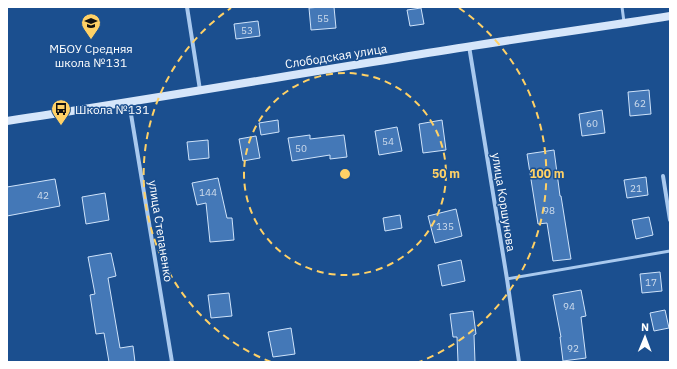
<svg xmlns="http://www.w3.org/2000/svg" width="677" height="369" font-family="'IBM Plex Sans',sans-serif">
<rect width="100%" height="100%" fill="#1b4f8f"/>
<!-- building -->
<g fill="#4478b7" stroke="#cfe3fa">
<path d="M321,7H334L336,28L311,30L309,8Z"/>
<path d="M421,8L424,24L410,26L407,10Z"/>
<path d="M258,21L260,36L236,39L234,24Z"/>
<path d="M649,90L651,114L630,116L628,92Z"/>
<path d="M602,110L605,133L582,136L579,114Z"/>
<path d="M278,120L279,132L261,135L259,123Z"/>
<path d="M442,120L446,150L423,153L419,124Z"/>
<path d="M397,127L402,151L379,155L375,131Z"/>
<path d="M310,135V139L344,135L347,157L330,159V155L292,161L288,138Z"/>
<path d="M256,136L260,158L243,161L239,139Z"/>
<path d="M208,140L209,158L189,160L187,142Z"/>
<path d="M554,150L560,196H561L571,259L553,261L547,223L538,224L527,154Z"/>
<path d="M646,177L648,195L627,198L624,180Z"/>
<path d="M218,178L227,218H232L234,240L210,242L206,203L197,205L192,183Z"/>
<path d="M55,179L60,206L7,216V187Z"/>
<path d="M105,193L109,220L86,224L82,197Z"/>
<path d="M456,209L462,236L435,243L428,216Z"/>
<path d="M400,215L402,228L385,231L383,218Z"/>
<path d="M649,217L653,235L636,239L632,220Z"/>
<path d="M111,253L116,276L108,278L120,348L133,346L135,362H109L104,333L96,334L90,295L95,294L88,257Z"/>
<path d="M461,260L465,281L442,286L438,265Z"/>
<path d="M660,272L662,291L642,293L640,274Z"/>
<path d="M581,290L586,316L581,317L586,358L563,361L560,337H561L553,295Z"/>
<path d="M229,293L232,316L211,318L208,295Z"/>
<path d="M665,310L669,328L654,331L650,313Z"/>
<path d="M473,311L476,334L474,335L475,362H458L457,337H453L450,314Z"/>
<path d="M291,328L295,354L273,357L268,332Z"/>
</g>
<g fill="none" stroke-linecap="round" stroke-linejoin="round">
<!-- lane -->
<g stroke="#a9c9ee" stroke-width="3">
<path d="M622,7L624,22"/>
<path d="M507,279L670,251"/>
</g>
<!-- street -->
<g stroke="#a9c9ee" stroke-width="4">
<path d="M187,7L200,90"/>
<path d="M469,46L507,279L519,362"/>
<path d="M129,102L172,362"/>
<path d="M663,176L670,220"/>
</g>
<!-- secondary -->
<path stroke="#d6e6fa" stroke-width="8" d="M7,121C160,98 313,71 466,47C534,36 602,27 670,16"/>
</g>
<!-- distance rings -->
<g fill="none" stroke="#ffd166" stroke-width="2" stroke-dasharray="7 5">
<circle cx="345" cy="174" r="101"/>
<path d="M271 362A202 202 0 0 1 231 8M459 8A202 202 0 0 1 419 362"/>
</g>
<!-- icons -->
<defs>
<g id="school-pin" transform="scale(1)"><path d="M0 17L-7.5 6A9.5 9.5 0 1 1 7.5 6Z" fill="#ffd166" stroke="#1b4f8f"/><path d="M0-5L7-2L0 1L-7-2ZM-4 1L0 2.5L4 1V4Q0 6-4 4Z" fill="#111"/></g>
<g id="bus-pin" transform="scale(1)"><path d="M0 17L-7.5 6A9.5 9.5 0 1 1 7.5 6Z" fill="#ffd166" stroke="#1b4f8f"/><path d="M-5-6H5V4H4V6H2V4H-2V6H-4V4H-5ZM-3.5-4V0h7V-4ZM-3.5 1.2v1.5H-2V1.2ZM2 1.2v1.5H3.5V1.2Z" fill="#111"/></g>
</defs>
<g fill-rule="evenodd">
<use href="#school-pin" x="91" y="23"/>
<use href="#bus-pin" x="61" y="109"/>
</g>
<g text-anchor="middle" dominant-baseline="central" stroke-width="3" stroke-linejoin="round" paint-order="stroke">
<!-- number labels -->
<g font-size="10" fill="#d0dded">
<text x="323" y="18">55</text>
<text x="247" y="30">53</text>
<text x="640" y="103">62</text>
<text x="592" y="123">60</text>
<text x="388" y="141">54</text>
<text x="301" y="148">50</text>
<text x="636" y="188">21</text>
<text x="208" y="192">144</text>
<text x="43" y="195">42</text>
<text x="549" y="210">98</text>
<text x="445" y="226">135</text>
<text x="651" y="282">17</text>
<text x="569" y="306">94</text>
<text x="573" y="348">92</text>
</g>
<!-- poi labels -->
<g font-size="12" fill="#fff" stroke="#1b4f8f">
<text x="91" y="48">МБОУ Средняя<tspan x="91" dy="14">школа №131</tspan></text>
<text x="75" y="109" text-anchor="start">Школа №131</text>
</g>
<!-- street labels -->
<g font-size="12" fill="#fff" stroke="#1b4f8f">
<text transform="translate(336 56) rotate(-9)">Слободская улица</text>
<text transform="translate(504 202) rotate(81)">улица Коршунова</text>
<text transform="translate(161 231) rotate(81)">улица Степаненко</text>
</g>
</g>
<circle cx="345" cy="174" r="6" fill="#ffd166" stroke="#1b4f8f" stroke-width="2"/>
<g font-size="12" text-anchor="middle" font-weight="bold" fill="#ffd166" stroke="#1b4f8f" stroke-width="3" stroke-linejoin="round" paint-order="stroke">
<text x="446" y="178">50 m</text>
<text x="547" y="178">100 m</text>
</g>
<!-- border -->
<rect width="677" height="369" fill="none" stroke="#ffffff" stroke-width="16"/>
<!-- north arrow -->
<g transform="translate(645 337) rotate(1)" stroke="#1b4f8f" stroke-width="3" paint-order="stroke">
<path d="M0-3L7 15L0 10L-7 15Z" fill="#ffffff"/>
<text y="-6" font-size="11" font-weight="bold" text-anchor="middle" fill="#ffffff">N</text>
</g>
</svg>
